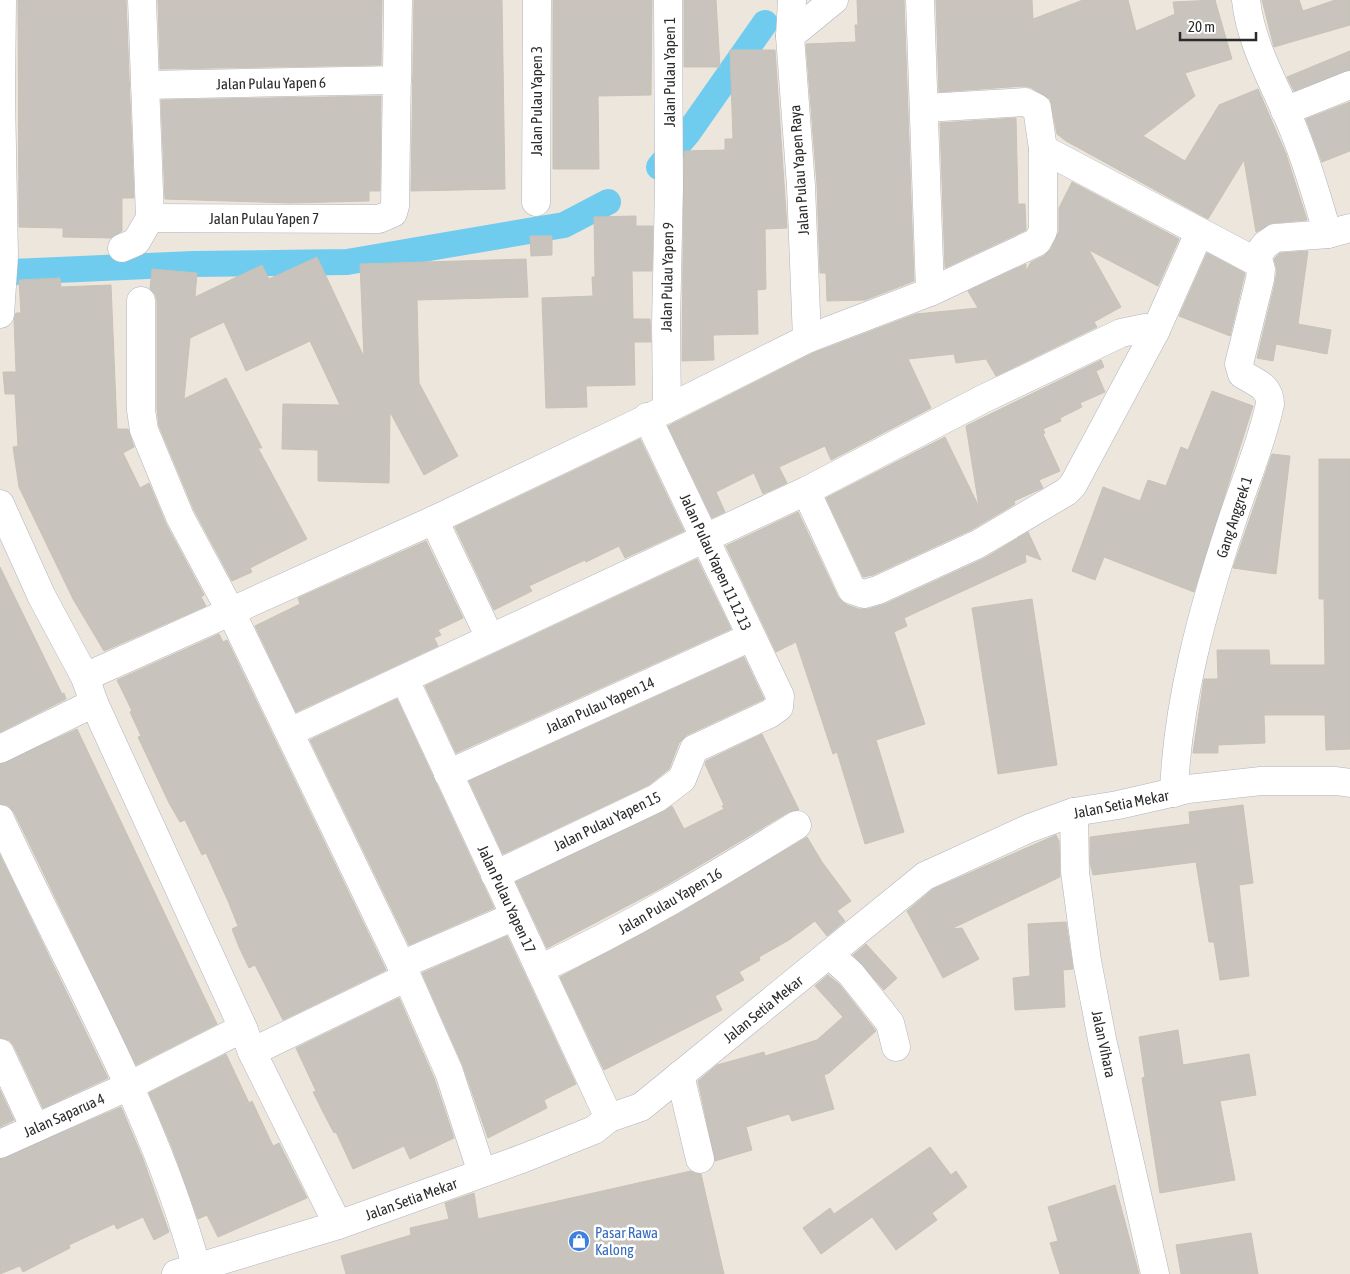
<svg xmlns="http://www.w3.org/2000/svg" width="1350" height="1274" font-family="'Asap Condensed',sans-serif">
<rect width="100%" height="100%" fill="#ede6dd"/>
<g fill="none" stroke-linecap="round" stroke-linejoin="round">
<!-- canal -->
<g stroke="#70ccef" stroke-width="26">
<path d="M659,167L688,133L765,23"/>
<path d="M12,272L193,264L347,262L564,225L608,202"/>
</g>
</g>
<!-- building -->
<g fill="#c8c3bc" stroke="#c8c2b6">
<path d="M18,0H126L134,198H122V231L111,238L63,237V228L19,227Z"/>
<path d="M158,0H382L381,65L160,69Z"/>
<path d="M414,0H502L505,189L411,191Z"/>
<path d="M553,0H652L651,95L598,96L599,169H553Z"/>
<path d="M684,0H716L720,67H684Z"/>
<path d="M857,0H904L914,281L865,300L827,301L826,273H820L817,185L806,44L856,42L855,25H858Z"/>
<path d="M936,0H1032L1033,19L1083,0H1128L1136,31L1175,14L1173,2L1215,0L1232,59L1185,73L1195,96L1143,136L1185,161L1219,105L1258,89L1286,154L1307,220L1273,223L1256,232L1244,160L1208,219L1066,141L1057,134L1050,99L1032,88L1024,86L939,92Z"/>
<path d="M1262,0H1299L1303,11L1335,0H1350V25L1274,47Z"/>
<path d="M730,50H775L787,228L765,229L766,289L757,290L758,334L713,335L714,360L682,361L684,151L725,150V139H733Z"/>
<path d="M1350,51V70L1294,91L1287,77Z"/>
<path d="M381,96L380,191H369V201L289,203L165,199L161,100Z"/>
<path d="M1350,102V151L1322,162L1306,119Z"/>
<path d="M1016,118L1018,204H1025L1026,230L945,268L940,123Z"/>
<path d="M1072,182L1179,239L1158,286L1089,250L1121,307L1094,322L1097,327L996,376L986,359L956,363L954,354L908,359L931,408L831,460L825,446L779,467L787,483L763,494L754,473L716,492L725,512L712,518L668,426L813,353L916,314L978,308L968,291L1026,264V271L1031,262L1044,256L1051,249L1059,231V208Z"/>
<path d="M636,216V226H653L652,271H632L633,319H650L651,342H634L635,385L586,386L587,407L546,408L542,298L593,296L592,277H595L594,217Z"/>
<path d="M530,236H552V255L531,256Z"/>
<path d="M1308,251L1298,324L1331,330L1327,354L1276,344L1273,361L1257,358L1275,283L1277,270L1274,259L1280,253Z"/>
<path d="M1207,253L1245,273L1230,336L1179,316Z"/>
<path d="M317,257L364,357L360,264L526,259L528,297L417,300L419,383L458,456L424,475L390,412L389,483L318,481V450L282,449L283,404L340,405L310,341L246,371L224,322L190,338L184,399L226,378L262,448H258L307,539L250,568L252,572L232,581L194,510L159,426L157,409V301L155,294L150,289L152,269L197,273L195,297L262,265L269,279Z"/>
<path d="M60,278L61,287L111,285L117,429H128L134,447L123,453L140,488L149,483L166,524L204,595L201,597L206,606L104,651L73,599L19,487L13,447L18,446L15,394H5L3,372H16L14,319L16,313H21L19,280Z"/>
<path d="M1101,360L1104,367L1096,371L1105,392L1080,403L1082,407L1060,418L1061,421L1043,429L1045,433L1043,434L1060,471L1039,480L1043,488L1014,501L1015,504L971,530L873,575L863,577L826,498L945,437L979,507L966,426Z"/>
<path d="M1212,391L1253,406L1194,592L1104,557L1095,580L1072,571L1103,487L1140,501L1148,480L1166,486L1181,447L1188,450Z"/>
<path d="M640,439L684,531L625,558L619,546L586,562L585,560L529,586L532,591L494,610L455,527Z"/>
<path d="M1272,454L1290,456L1276,574L1233,568Z"/>
<path d="M1319,459H1350V749L1326,750L1325,715H1264L1265,743L1218,745V753H1193L1204,679H1218L1217,650H1269L1270,665H1325L1324,599H1319Z"/>
<path d="M798,512L838,597L847,605L859,609H868L885,604L985,558L1028,532L1041,560L1025,554L1026,562L904,618L907,626L894,632L925,724L876,740L904,832L865,844L837,752L833,754L796,642L776,652L726,546Z"/>
<path d="M426,541L463,618L438,630L441,635L434,638L438,646L296,712L255,626L300,604L298,598Z"/>
<path d="M697,559L731,629L456,753L425,686Z"/>
<path d="M0,567L62,694L64,693L66,699L0,732Z"/>
<path d="M1032,599L1057,765L998,774L972,608Z"/>
<path d="M219,634L223,642L227,640L386,970L283,1020L255,965L249,968L239,947L232,929L238,926L228,901L206,853L202,855L185,820L180,822L169,803L138,737L141,736L130,712L132,711L117,680Z"/>
<path d="M744,657L764,699L687,735L679,743L669,769L649,785L503,854L469,781Z"/>
<path d="M397,699L494,908L409,945L310,740Z"/>
<path d="M77,729L217,1024L136,1065L14,812L8,806L0,804V764Z"/>
<path d="M762,734L799,810L789,812L663,887L547,948L516,882L672,806L684,829L724,809L722,806L724,805L705,764L706,761Z"/>
<path d="M1243,805L1253,883L1239,885L1249,976L1220,980L1214,942H1209L1196,862L1093,875L1090,863V837L1190,824L1189,812Z"/>
<path d="M1056,835L1059,841L1060,877L951,929L962,928L979,959L943,978L907,911L933,889Z"/>
<path d="M807,837L822,862L851,901L837,911L845,921L827,936L815,921L789,940L759,957L760,960L739,972L744,980L715,996L722,1010L604,1070L560,977L678,914Z"/>
<path d="M0,855L108,1078L43,1108L14,1046L9,1040L0,1038Z"/>
<path d="M1066,922L1073,969L1063,970L1065,1007L1015,1010L1013,978L1030,976L1028,924Z"/>
<path d="M507,936L576,1084L544,1100L547,1108L488,1138L463,1066L422,973Z"/>
<path d="M866,944L897,978L884,990L853,955Z"/>
<path d="M828,975L840,985L876,1031L829,1073L824,1075L834,1109L792,1121L789,1114L746,1127L752,1150L715,1161L698,1081L717,1065L764,1052L765,1056L817,1040L843,1017L815,986Z"/>
<path d="M399,998L434,1078L454,1138L410,1159L404,1146L353,1169L336,1132L334,1133L322,1110L313,1092L316,1091L296,1048Z"/>
<path d="M1178,1030L1183,1065L1249,1054L1256,1095L1220,1101L1235,1180L1160,1193L1142,1078L1145,1077L1139,1037Z"/>
<path d="M226,1054L249,1103L252,1101L273,1146L279,1143L307,1198L218,1237L207,1215L198,1219L172,1147L149,1093Z"/>
<path d="M0,1090L14,1120L0,1127Z"/>
<path d="M121,1107L143,1159L169,1232L154,1240L143,1217L117,1229L114,1224L69,1245L70,1248L23,1272L20,1266L0,1274V1159Z"/>
<path d="M930,1147L951,1175L956,1171L967,1187L932,1213L937,1220L896,1250L872,1217L821,1254L803,1228L830,1208L834,1214Z"/>
<path d="M691,1171L701,1174L724,1274H346L341,1256L411,1235L410,1228L449,1219L445,1203L474,1193L478,1219Z"/>
<path d="M1115,1185L1139,1274H1060L1050,1243L1058,1241L1048,1207Z"/>
<path d="M1251,1233L1258,1274H1181L1176,1245Z"/>
</g>
<g fill="none" stroke-linecap="round" stroke-linejoin="round">
<!-- minor casing -->
<g stroke="#b1b3bf" stroke-width="29">
<g id="minor">
<path d="M792,0L790,36L801,186L807,339"/>
<path d="M920,0L930,292"/>
<path d="M1246,0C1251,48 1279,91 1296,136C1309,168 1318,202 1328,234"/>
<path d="M790,36L834,0"/>
<path d="M145,85L397,80"/>
<path d="M1285,111L1350,85"/>
<path d="M1043,149L1251,259L1257,256L1265,245L1275,238L1328,234L1350,228"/>
<path d="M536,202L537,0"/>
<path d="M150,218L379,219L393,213L395,206L398,0"/>
<path d="M122,248L136,242L150,218L142,0"/>
<path d="M141,301V410L144,430L180,517L231,612L407,977L449,1072L482,1173"/>
<path d="M0,314L4,257L1,95L2,0"/>
<path d="M667,409L666,324L669,187L668,0"/>
<path d="M806,491L852,590L864,594L878,590L978,544L1066,492L1073,485L1155,332L1199,233"/>
<path d="M0,504L42,597L85,677L94,703L243,1028L252,1052L338,1225"/>
<path d="M434,520L490,638"/>
<path d="M85,677L434,520L667,409L807,339L930,292L1037,242L1043,231V149L1037,108L1025,102L925,108"/>
<path d="M405,680L609,1118"/>
<path d="M290,732L806,491L983,399L1121,333L1145,328L1155,332"/>
<path d="M0,749L94,703"/>
<path d="M448,774L751,637"/>
<path d="M1174,793C1177,704 1202,612 1230,527C1243,486 1261,446 1270,404C1270,386 1256,383 1242,374L1239,364L1260,279L1261,269L1257,256"/>
<path d="M1074,812L1075,872L1087,961L1102,1039L1155,1274"/>
<path d="M0,819C68,967 154,1111 197,1269"/>
<path d="M495,875L657,798L682,779L694,749L769,714L779,707L780,696L647,417"/>
<path d="M829,954L851,974L890,1023L896,1047"/>
<path d="M401,965L515,916"/>
<path d="M540,969C630,927 713,877 797,825"/>
<path d="M252,1052L407,977"/>
<path d="M0,1053L35,1128"/>
<path d="M680,1075L700,1159"/>
<path d="M0,1144L129,1086L243,1028"/>
<path d="M176,1274L338,1225L524,1158L594,1130L609,1118L641,1107L925,876L1030,828L1074,812L1118,805L1188,789L1261,781H1336L1350,783"/>
</g>
</g>
<!-- minor -->
<use href="#minor" stroke="#fff" stroke-width="28"/>
</g>
<!-- icons -->
<defs>
<g id="shop-disc" transform="scale(1.125)"><circle r="9.5" fill="#3f7fe0" stroke="#fff"/><path d="M-5-2.5h2.3a2.7 3.5 0 0 1 5.4 0H5L5.5 6h-11ZM-1.5-2.5h3a1.5 2.3 0 0 0-3 0Z" fill="#fff"/></g>
</defs>
<g fill-rule="evenodd">
<use href="#shop-disc" x="579" y="1241"/>
</g>
<g text-anchor="middle" dominant-baseline="central" stroke-width="5" stroke-linejoin="round" paint-order="stroke">
<!-- street labels -->
<g font-size="15" fill="#2b2b2b" stroke="#fff">
<text transform="translate(669 72) rotate(-90)">Jalan Pulau Yapen 1</text>
<text transform="translate(271 83) rotate(-1)">Jalan Pulau Yapen 6</text>
<text transform="translate(536 101) rotate(-90)">Jalan Pulau Yapen 3</text>
<text transform="translate(799 170) rotate(-94)">Jalan Pulau Yapen Raya</text>
<text x="264" y="218">Jalan Pulau Yapen 7</text>
<text transform="translate(667 277) rotate(-89)">Jalan Pulau Yapen 9</text>
<text transform="translate(1234 517) rotate(-72)">Gang Anggrek 1</text>
<text transform="translate(716 562) rotate(65)">Jalan Pulau Yapen 11 12 13</text>
<text transform="translate(600 705) rotate(-24)">Jalan Pulau Yapen 14</text>
<text transform="translate(1121 804) rotate(-11)">Jalan Setia Mekar</text>
<text transform="translate(607 821) rotate(-26)">Jalan Pulau Yapen 15</text>
<text transform="translate(507 899) rotate(65)">Jalan Pulau Yapen 17</text>
<text transform="translate(670 901) rotate(-30)">Jalan Pulau Yapen 16</text>
<text transform="translate(763 1009) rotate(-39)">Jalan Setia Mekar</text>
<text transform="translate(1104 1044) rotate(78)">Jalan Vihara</text>
<text transform="translate(64 1115) rotate(-24)">Jalan Saparua 4</text>
<text transform="translate(411 1199) rotate(-20)">Jalan Setia Mekar</text>
</g>
<!-- shop labels -->
<g font-size="15" fill="#366cbe" stroke="#fff" text-anchor="start">
<text x="595" y="1232">Pasar Rawa<tspan x="595" dy="17">Kalong</tspan></text>
</g>
</g>
<!-- scale -->
<path d="M1180 32v8h76v-8" fill="none" stroke="#2b2b2b" stroke-width="2.5"/>
<text x="1188" y="32" font-size="15" fill="#2b2b2b" stroke="#ffffff" stroke-width="4" paint-order="stroke">20 m</text>
</svg>
